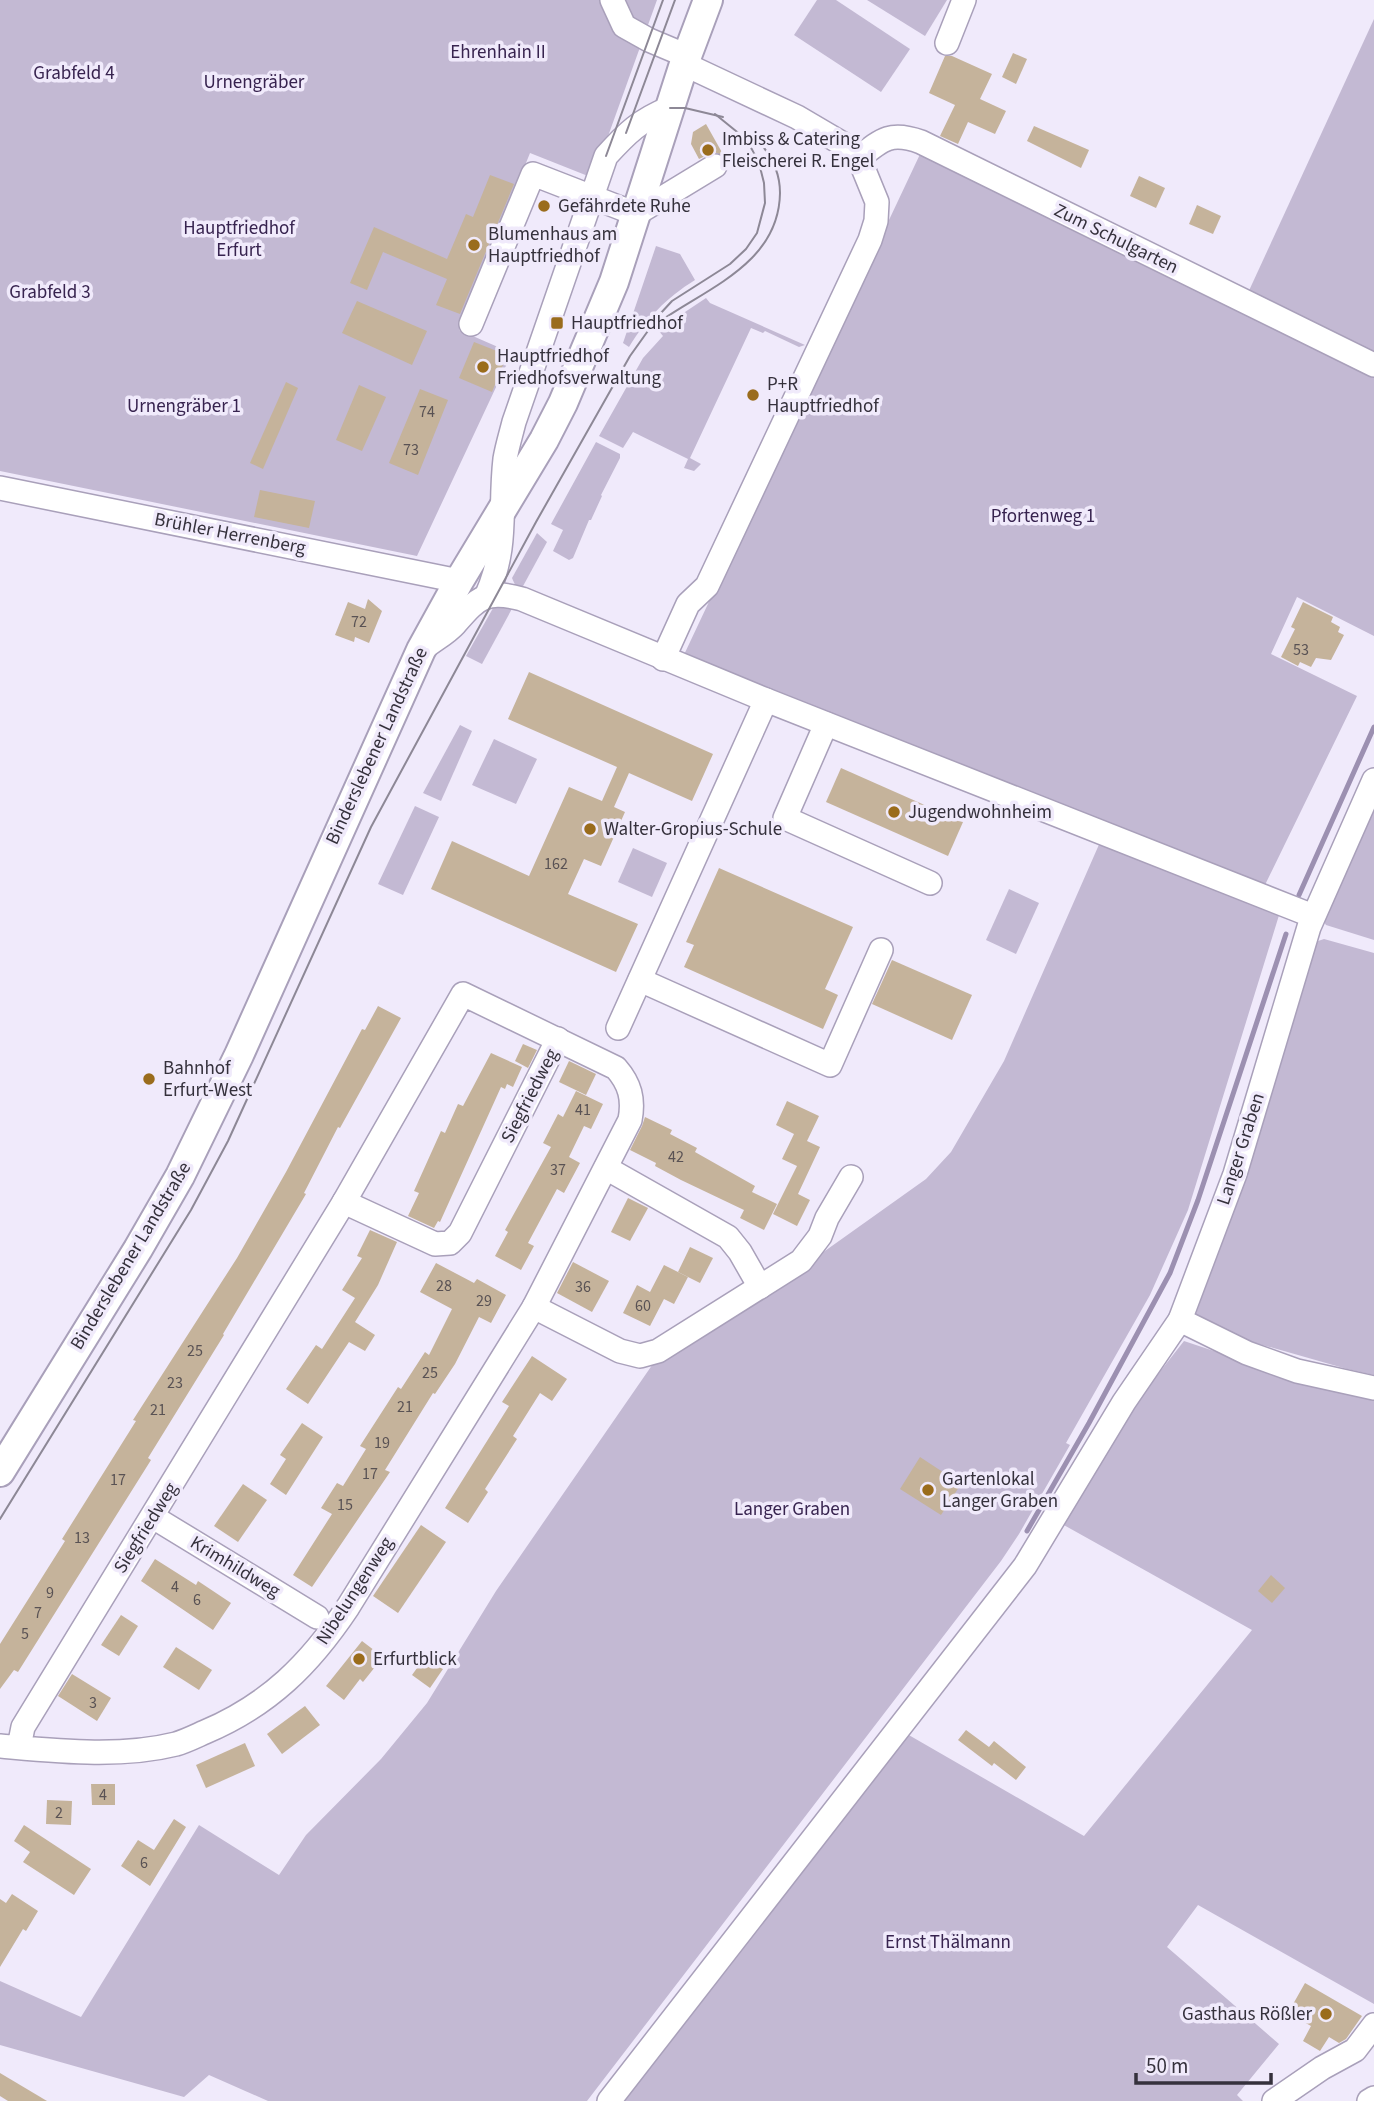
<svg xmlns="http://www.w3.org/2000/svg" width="1374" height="2101" font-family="'Source Sans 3',sans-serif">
<rect width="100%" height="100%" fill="#f0eafb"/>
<!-- green -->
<g fill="#c3b9d3">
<path d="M0,0H657L593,178L530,153L459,330L512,353L417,556L0,471Z"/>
<path d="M817,0H836L910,49L881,92L794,35Z"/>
<path d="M867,0H947L925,36Z"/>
<path d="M1374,19V355L1247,295Z"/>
<path d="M922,150L1374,374V636L1297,597L1271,654L1357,696L1264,887L682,659Z"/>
<path d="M656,246L680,254L695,280C666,298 647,318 629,347L623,343Z"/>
<path d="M706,298L710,303L805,345L799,347L765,331L763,333L751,328L690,458L701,464L694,471L684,468L688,459L633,432L623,448L599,436L643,358L663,336L658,330Z"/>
<path d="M596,442L620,454V458L601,495L602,496L591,520H589L573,558L569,560L553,551L563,530L551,524Z"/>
<path d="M537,533L547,542L522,588L516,587L512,578Z"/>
<path d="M497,601L514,605L482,664L466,656Z"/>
<path d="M460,725L472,731L441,801L423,793Z"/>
<path d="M494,739L537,759L516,804L472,785Z"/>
<path d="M1374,802V940L1326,925L1322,919Z"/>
<path d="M415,806L439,817L403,895L378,884Z"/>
<path d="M1101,840L1280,912L1188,1210L1150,1295L1066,1443L1070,1445L1019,1534L1001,1561L587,2101H268L209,2075L184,2097L0,2045V1981L81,2017L199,1825L279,1875L306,1835L381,1759L427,1703L496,1591L657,1358L801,1268L926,1179L951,1152L1004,1061Z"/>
<path d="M633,848L667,863L652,897L618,882Z"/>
<path d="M1009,889L1039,903L1016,954L986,940Z"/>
<path d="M1324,939L1374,953V1375L1347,1369L1245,1340L1195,1316L1247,1176L1315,942Z"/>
<path d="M1184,1341L1256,1365L1374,1396V2004L1198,1905L1167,1947L1279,2044L1237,2095L1243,2101H623L907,1734L1084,1836L1252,1630L1062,1524L1133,1406Z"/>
</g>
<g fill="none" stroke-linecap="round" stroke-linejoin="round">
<!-- stream -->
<g stroke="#9c90b1" stroke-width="5">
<path d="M1299,895L1374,727"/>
<path d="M1027,1531L1089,1423L1170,1273L1198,1200L1286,934"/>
</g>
</g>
<!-- building -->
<g fill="#c5b39b">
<path d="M1013,53L1027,59L1016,84L1002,77Z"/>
<path d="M945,56H952L992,74L980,99L1006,111L995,134L968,122L958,144L940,136L955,105L929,93Z"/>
<path d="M706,124L724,156L714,152L699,159L691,144L693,132Z"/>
<path d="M1034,126L1089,150L1081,168L1027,141Z"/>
<path d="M490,175L514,184L460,314L436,305L447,279L383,252L367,290L350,283L374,227L447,259L466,214L473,217Z"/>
<path d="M1139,176L1165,188L1156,208L1130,196Z"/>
<path d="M1197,205L1221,216L1213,234L1189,224Z"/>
<path d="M357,301L427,331L412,365L342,333Z"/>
<path d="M474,342L507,355L492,392L459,378Z"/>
<path d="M286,382L298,388L263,469L250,463Z"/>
<path d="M359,385L386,397L362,451L336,440Z"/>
<path d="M420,389L448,400L418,475L389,463Z"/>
<path d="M260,490L315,501L309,528L254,517Z"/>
<path d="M368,599L382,611L369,643L355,637L354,642L335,635L348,602L365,609Z"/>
<path d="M1303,602L1333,617L1331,622L1340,627L1338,632L1344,635L1331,660L1316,658L1311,667L1300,662L1298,666L1281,657L1295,629L1291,627Z"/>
<path d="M529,672L713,754L692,801L629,773L614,807L625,812L601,866L584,859L568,894L638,924L616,972L431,889L452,841L529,876L569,787L602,801L617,767L508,719Z"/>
<path d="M841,768L963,822L948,856L826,802Z"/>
<path d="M719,868L853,927L825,989L838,995L823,1029L684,967L694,945L686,942Z"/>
<path d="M892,960L972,995L952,1040L872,1004Z"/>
<path d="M378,1006L401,1018L340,1128L338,1127L304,1193L306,1194L223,1334L224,1335L148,1458L151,1460L18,1672L14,1670L0,1689V1644L65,1541L62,1539L136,1421L133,1420L237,1258L286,1172L362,1029L365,1030Z"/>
<path d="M523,1044L537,1050L528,1068L515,1061Z"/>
<path d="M491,1053L522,1067L513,1087L507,1084L505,1089L501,1087L440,1222L438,1221L434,1228L408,1216L419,1193L414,1191L441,1131L445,1133L458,1104L463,1106Z"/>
<path d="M569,1061L596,1074L586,1095L559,1082Z"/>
<path d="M576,1091L603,1104L591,1129L584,1126L569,1157L580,1163L564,1193L557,1189L528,1243L534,1246L521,1270L495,1256L508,1232L505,1230L551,1147L543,1143L558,1114L563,1117Z"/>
<path d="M787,1101L819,1116L807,1141L820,1147L798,1194L810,1200L797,1226L773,1214L797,1166L782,1159L794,1134L776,1125Z"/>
<path d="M645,1117L672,1130L670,1134L697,1148L695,1152L755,1186L752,1192L777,1204L764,1230L740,1218L744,1210L681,1180L655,1166L656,1163L630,1150L642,1126Z"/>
<path d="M628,1198L648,1208L630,1241L611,1232Z"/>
<path d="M370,1230L397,1242L378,1285L355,1322L375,1335L365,1351L349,1342L308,1404L286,1389L316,1345L322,1349L355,1298L342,1290L362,1258L357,1256Z"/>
<path d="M690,1247L713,1258L700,1283L678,1272Z"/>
<path d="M573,1262L609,1281L592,1312L557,1293Z"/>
<path d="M436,1263L474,1283L477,1279L506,1295L491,1323L479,1317L455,1364L435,1394L433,1393L385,1470L390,1472L312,1587L293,1575L332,1514L321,1508L337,1483L343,1486L366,1449L360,1446L398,1387L401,1389L425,1352L429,1355L452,1309L420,1292Z"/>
<path d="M664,1265L688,1277L674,1304L664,1299L650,1326L623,1313L637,1285L650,1292Z"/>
<path d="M532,1356L567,1379L552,1401L540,1393L513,1436L517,1439L485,1489L488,1492L468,1523L445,1508L509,1406L502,1402Z"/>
<path d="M302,1423L323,1437L286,1495L270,1484L286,1459L280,1455Z"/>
<path d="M920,1457L961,1484L941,1515L900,1489Z"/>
<path d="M243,1484L267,1500L238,1542L214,1526Z"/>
<path d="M421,1525L446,1542L398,1613L373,1596Z"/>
<path d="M155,1559L196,1585L198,1581L231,1603L213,1630L141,1581Z"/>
<path d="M1271,1575L1285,1588L1272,1603L1258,1591Z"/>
<path d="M121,1615L138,1626L119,1656L101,1645Z"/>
<path d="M362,1641L383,1657L363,1682L360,1679L344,1700L326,1686Z"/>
<path d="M176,1647L212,1670L199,1690L163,1667Z"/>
<path d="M425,1657L443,1669L430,1688L412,1675Z"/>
<path d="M72,1674L111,1698L97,1721L58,1696Z"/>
<path d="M305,1706L320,1725L282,1754L267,1734Z"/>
<path d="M966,1730L989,1747L994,1741L1026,1767L1016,1780L994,1763L992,1766L958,1740Z"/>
<path d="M245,1743L255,1766L206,1788L196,1765Z"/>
<path d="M91,1784H115V1805H92Z"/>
<path d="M47,1800L72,1801L71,1825L46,1824Z"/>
<path d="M174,1819L186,1827L150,1886L121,1866L138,1840L154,1850Z"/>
<path d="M24,1825L91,1869L74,1895L23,1862L30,1852L14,1841Z"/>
<path d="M12,1894L38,1911L26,1931L23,1929L0,1967V1899L6,1903Z"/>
<path d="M1305,1983L1362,2016L1346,2039L1339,2043L1329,2037L1320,2051L1303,2041L1311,2026L1288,2013Z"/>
<path d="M0,2073L47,2101H8L0,2096Z"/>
</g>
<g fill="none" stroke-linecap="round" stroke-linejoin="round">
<!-- minor casing -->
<g stroke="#a9a0ba" stroke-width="26">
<g id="minor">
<path d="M612,0L624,26L649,40L687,56"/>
<path d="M947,43L964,0"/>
<path d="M859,158C882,139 891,131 921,142L1374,365"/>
<path d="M471,324L533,174L636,214L715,166"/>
<path d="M0,488L459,581"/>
<path d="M486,597C509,545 499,511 505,459C507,447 511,434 514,422L606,156C627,133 640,120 670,108"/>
<path d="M424,648C434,640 447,633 455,624C478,598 485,589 522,599L766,700L1313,916"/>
<path d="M663,659L688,604L707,586L870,240L876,221L877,202L859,158L848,147L797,117L684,64"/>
<path d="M826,724L785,818L930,883"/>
<path d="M640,980L830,1065L881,950"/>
<path d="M618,1028L766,700"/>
<path d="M606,1168L728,1237L740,1252L760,1287"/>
<path d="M344,1202L435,1244L450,1243L460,1233L558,1039"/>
<path d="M534,1307L620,1351L640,1356L658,1351L801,1261L820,1236L827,1218L851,1177"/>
<path d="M1180,1320L1247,1353L1297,1371L1374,1388"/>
<path d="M153,1517L317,1617"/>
<path d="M0,1746C57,1751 120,1758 176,1744C186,1741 196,1736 205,1732C269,1705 310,1664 348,1607L534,1307L630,1120C634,1099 630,1084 616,1068L463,994L344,1202L23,1727L19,1747"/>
<path d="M609,2101L1025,1566L1124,1402L1180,1320L1235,1174L1309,927L1374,780"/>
<path d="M1274,2101L1322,2068L1355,2050L1374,2025"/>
<path d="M1369,2101L1374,2098"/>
</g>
</g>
<!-- major casing -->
<g stroke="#a9a0ba" stroke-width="32">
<path id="major" d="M0,1472L138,1249L180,1176L239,1055L421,650L459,581L544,440L563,403L614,282L684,64L708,0"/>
</g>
<!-- minor -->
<use href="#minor" stroke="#fff" stroke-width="23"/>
<!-- major -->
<use href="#major" stroke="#fff" stroke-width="28"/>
<!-- tram -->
<g stroke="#8d8896" stroke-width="2">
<path d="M670,108H685L723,117"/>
<path d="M626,133L675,0"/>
<path d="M606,156L663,0"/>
<path d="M662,320C710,287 779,262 780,193C780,169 768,149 750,133"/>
<path d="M0,1519L191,1210L228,1141L371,827L536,522L630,356L660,314L672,301L730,264L746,249L757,233L765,203L764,183L759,163L747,140L715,114"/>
</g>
</g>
<!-- markers -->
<g fill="#9a6c1c" stroke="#f0eafb" stroke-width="2.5">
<circle cx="708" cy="150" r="7"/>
<circle cx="544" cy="206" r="7"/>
<circle cx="474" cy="245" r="7"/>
<rect x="550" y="316" width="14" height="14" rx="3.5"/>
<circle cx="483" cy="367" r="7"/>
<circle cx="753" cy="395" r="7"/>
<circle cx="894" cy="812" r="7"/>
<circle cx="590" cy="829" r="7"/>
<circle cx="149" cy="1079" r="7"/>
<circle cx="928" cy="1490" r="7"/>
<circle cx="359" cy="1659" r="7"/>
<circle cx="1326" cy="2014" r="7"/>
</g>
<g text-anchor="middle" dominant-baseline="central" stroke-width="7" stroke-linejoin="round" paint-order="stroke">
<!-- number labels -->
<g font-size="16" fill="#595254">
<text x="427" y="412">74</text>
<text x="411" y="450">73</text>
<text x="359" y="622">72</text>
<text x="1301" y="650">53</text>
<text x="556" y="864">162</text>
<text x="583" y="1110">41</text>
<text x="676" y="1157">42</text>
<text x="558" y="1170">37</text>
<text x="444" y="1286">28</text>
<text x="583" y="1287">36</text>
<text x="484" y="1301">29</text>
<text x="643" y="1306">60</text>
<text x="195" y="1351">25</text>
<text x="430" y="1373">25</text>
<text x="175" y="1383">23</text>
<text x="405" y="1407">21</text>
<text x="158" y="1410">21</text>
<text x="382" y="1443">19</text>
<text x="370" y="1474">17</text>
<text x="118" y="1480">17</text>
<text x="345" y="1505">15</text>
<text x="82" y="1538">13</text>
<text x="175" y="1587">4</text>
<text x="50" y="1593">9</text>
<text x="197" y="1600">6</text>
<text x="38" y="1613">7</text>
<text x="25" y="1634">5</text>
<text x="93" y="1703">3</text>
<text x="103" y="1795">4</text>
<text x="59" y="1813">2</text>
<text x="144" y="1863">6</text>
</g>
<!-- park labels -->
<g font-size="19" fill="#37234f" stroke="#f0eafb">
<text x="498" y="52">Ehrenhain II</text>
<text x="74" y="73">Grabfeld 4</text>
<text x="254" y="82">Urnengräber</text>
<text x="239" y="228">Hauptfriedhof<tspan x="239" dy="22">Erfurt</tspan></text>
<text x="50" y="292">Grabfeld 3</text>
<text x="184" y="406">Urnengräber 1</text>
<text x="1043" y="516">Pfortenweg 1</text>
<text x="792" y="1509">Langer Graben</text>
<text x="948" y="1942">Ernst Thälmann</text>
</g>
<!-- poi labels -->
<g font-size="19" fill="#35313c" stroke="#f0eafb" text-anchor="start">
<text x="722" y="139">Imbiss &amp; Catering<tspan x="722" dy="22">Fleischerei R. Engel</tspan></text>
<text x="558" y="206">Gefährdete Ruhe</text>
<text x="488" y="234">Blumenhaus am<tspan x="488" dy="22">Hauptfriedhof</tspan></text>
<text x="571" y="323">Hauptfriedhof</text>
<text x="497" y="356">Hauptfriedhof<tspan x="497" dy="22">Friedhofsverwaltung</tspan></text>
<text x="767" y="384">P+R<tspan x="767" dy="22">Hauptfriedhof</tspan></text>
<text x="908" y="812">Jugendwohnheim</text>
<text x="604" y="829">Walter-Gropius-Schule</text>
<text x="163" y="1068">Bahnhof<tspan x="163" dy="22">Erfurt-West</tspan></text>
<text x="942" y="1479">Gartenlokal<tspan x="942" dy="22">Langer Graben</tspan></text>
<text x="373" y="1659">Erfurtblick</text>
<text x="1312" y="2014" text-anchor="end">Gasthaus Rößler</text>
</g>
<!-- street labels -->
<g font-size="19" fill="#35313c" stroke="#f0eafb">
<text transform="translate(1116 239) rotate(26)">Zum Schulgarten</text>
<text transform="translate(230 534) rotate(11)">Brühler Herrenberg</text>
<text transform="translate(377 746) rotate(-65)">Binderslebener Landstraße</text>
<text transform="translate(530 1096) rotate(-63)">Siegfriedweg</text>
<text transform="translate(1241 1149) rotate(-72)">Langer Graben</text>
<text transform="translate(131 1256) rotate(-59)">Binderslebener Landstraße</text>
<text transform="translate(146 1528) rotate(-58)">Siegfriedweg</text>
<text transform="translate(235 1567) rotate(31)">Krimhildweg</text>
<text transform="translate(355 1591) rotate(-57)">Nibelungenweg</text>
</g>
</g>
<!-- scale -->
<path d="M1136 2073v10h135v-10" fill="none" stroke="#35313c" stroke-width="3.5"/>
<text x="1146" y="2073" font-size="21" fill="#35313c" stroke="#f0eafb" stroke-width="5" paint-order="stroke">50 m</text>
</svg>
